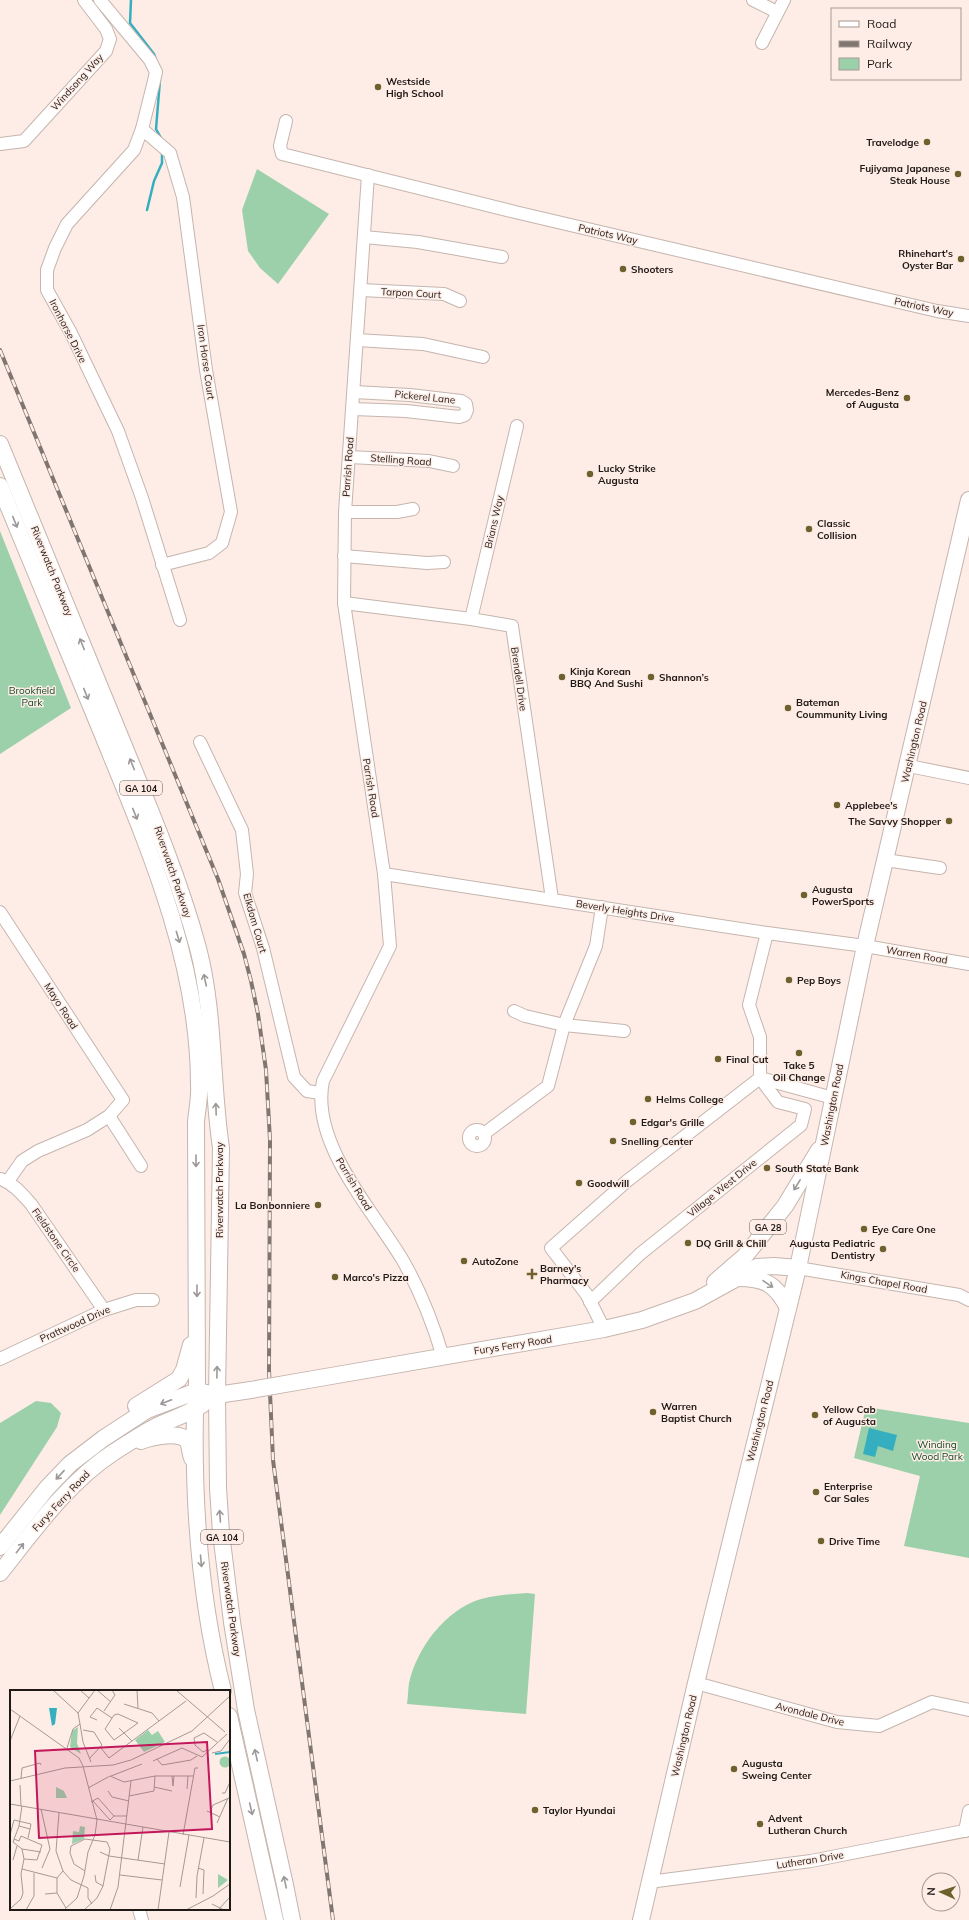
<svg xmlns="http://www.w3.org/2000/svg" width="969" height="1920" font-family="Mulish,sans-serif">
<rect width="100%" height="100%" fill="#feede6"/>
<!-- green -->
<g fill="#9cd0aa">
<path d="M257,169L329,214L278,284L260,268L248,251L242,210Z"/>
<path d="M0,531L71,708L0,754Z"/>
<path d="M36,1401L51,1403L61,1413L57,1427L0,1515V1423Z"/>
<path d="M866,1407L969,1423V1558L904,1546L920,1476L854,1458Z"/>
<path d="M527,1593L535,1594L526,1714L407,1704C408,1697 408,1690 409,1683C417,1648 445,1610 481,1599C496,1595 511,1594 527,1593Z"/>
</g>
<!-- water -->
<path fill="#35afbf" d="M869,1428L897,1435L893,1451L878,1446L875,1457L863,1454Z"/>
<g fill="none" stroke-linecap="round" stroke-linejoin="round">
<!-- stream -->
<g stroke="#35afbf" stroke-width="2.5">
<path d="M131,0L130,23L154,54L156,60"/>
<path d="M160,80L156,129L161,138"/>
<path d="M147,210L154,181L162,163V151"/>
</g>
<!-- minor casing -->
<g stroke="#c5b5ae" stroke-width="14">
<g id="minor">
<path d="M100,0L150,60L156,72L154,81L142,129L134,150L67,224L55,248L47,270V290L71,333L118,431L142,498L180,620"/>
<path d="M753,0L777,12"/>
<path d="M762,43L784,0"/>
<path d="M286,121L280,146L282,154L515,212L937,311L969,316"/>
<path d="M142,129L170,153L183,197L206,370L231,512L222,543L209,553L162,565"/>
<path d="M0,144L24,141L106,51L110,39L106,29L84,0"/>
<path d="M368,175L345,512L344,603L384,874L390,946L323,1081C310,1143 372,1209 402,1259C420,1290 433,1323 443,1357"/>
<path d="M364,237L418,242L502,257"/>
<path d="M361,290L444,294L460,301"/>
<path d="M357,340L423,344L483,357"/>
<path d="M353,409L406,411L459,417L465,415L467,410L466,404L461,401L410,395L354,392"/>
<path d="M349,457L429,461L453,466"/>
<path d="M345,512H397L413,509"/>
<path d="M344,556L427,563L444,562"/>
<path d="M344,603L471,619L512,626L552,899"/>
<path d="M471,619L517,426"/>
<path d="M200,742L242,830L247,874L245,893L263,948L294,1077L307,1091L320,1093"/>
<path d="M909,766L969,778"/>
<path d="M885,860L940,868"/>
<path d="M384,874L767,933L865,946L969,964"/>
<path d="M0,912L123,1100L109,1116L87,1130L38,1151L22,1161L8,1181"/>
<path d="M514,1011L525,1016L564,1025L624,1031"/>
<path d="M760,1078L833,1098"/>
<path d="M109,1116L141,1166"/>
<circle cx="477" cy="1138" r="8"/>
<path d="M485,1133L548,1086L564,1025L596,946L602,907"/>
<path d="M1,1179C14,1184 22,1194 31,1204L104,1310"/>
<path d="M798,1268L959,1295L969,1300"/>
<path d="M590,1302L640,1254L801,1125L805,1109L778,1102L760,1078V1037L749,1005L767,933"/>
<path d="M604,1329L587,1295L551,1248L627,1181L760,1078"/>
<path d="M0,1359L104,1310L136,1300H153"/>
<path d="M696,1683L837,1722L879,1726L932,1702L969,1710"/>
<path d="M965,1831L969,1811"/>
<path d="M649,1882L811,1861L969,1830"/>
<path d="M139,1909L142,1920"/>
</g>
</g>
<!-- major casing -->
<g stroke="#c5b5ae" stroke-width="18">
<g id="major">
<path d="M0,444C38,538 77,631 115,724C145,798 177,871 198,948C215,1013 211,1081 221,1148L217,1395L218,1488L221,1533L232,1622L246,1710L285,1885L292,1920"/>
<path d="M0,486C34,568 68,650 102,733C148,846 199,961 199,1085C200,1097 197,1110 196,1122L197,1382C197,1392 195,1402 195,1412C193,1505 200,1600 223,1691"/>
<path d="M738,1278C765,1278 776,1284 788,1308"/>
<path d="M715,1282L745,1256L785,1206L819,1150"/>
<path d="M308,1380L604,1329L642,1320L695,1301L757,1267L774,1266L798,1268"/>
<path d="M136,1406L179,1379L184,1370L191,1345"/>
<path d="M141,1441C151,1437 182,1430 188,1442C190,1446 190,1453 192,1458"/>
<path d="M0,1547L47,1488L70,1464L104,1438L147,1410L197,1391L217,1395L251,1390"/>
<path d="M0,1573C34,1530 68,1482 114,1452C127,1444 140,1435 153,1428C170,1419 188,1415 203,1404"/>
<path d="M229,1716L275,1920"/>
<path d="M641,1920L696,1683L798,1268L865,946L969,500"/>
</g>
</g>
<!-- minor -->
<use href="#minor" stroke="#fff" stroke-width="12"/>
<!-- major -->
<use href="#major" stroke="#fff" stroke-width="16"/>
<!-- rail casing -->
<g stroke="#807671" stroke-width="4">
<path id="rail" d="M0,350L218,879L244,954L251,981L258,1014L266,1070L270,1140L269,1370L273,1460L333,1920"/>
</g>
<!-- rail -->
<use href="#rail" stroke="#feede6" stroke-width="2.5" stroke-dasharray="8" stroke-linecap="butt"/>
<!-- major-bridge casing -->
<g stroke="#c5b5ae" stroke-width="18" stroke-linecap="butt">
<path id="major-bridge" d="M251,1390L308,1380"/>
</g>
<!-- major-bridge -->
<use href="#major-bridge" stroke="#fff" stroke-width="16"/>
</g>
<!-- one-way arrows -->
<defs><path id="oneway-shaft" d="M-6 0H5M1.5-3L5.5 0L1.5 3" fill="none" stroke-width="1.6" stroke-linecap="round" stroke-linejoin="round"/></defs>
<g stroke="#9b9897">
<use href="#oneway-shaft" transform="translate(15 522) rotate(68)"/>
<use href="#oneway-shaft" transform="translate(82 644) rotate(-112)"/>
<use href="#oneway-shaft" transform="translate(86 694) rotate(68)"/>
<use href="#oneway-shaft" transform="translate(132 764) rotate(-112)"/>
<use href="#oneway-shaft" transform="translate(135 814) rotate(68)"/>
<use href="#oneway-shaft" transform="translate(178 937) rotate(73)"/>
<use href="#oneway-shaft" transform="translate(205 980) rotate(-102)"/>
<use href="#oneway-shaft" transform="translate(216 1109) rotate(-92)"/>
<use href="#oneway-shaft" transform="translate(196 1161) rotate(90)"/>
<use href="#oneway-shaft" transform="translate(797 1185) rotate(122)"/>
<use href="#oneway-shaft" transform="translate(768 1284) rotate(34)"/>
<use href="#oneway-shaft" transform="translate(197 1291) rotate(90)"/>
<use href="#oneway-shaft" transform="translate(217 1372) rotate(-89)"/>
<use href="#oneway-shaft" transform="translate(166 1402) rotate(159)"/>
<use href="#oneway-shaft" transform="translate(60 1475) rotate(133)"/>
<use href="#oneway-shaft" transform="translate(220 1516) rotate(-94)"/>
<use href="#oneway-shaft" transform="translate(20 1548) rotate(-52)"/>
<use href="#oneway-shaft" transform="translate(201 1561) rotate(85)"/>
<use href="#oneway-shaft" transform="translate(256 1755) rotate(-103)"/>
<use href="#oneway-shaft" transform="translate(251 1809) rotate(77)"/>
<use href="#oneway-shaft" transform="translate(285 1882) rotate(-102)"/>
</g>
<!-- markers -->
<g fill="#6e612e" stroke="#feede6" stroke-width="1.5">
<circle cx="378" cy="87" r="4"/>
<circle cx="927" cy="142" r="4"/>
<circle cx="958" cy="174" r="4"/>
<circle cx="961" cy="259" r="4"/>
<circle cx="623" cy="269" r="4"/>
<circle cx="907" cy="398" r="4"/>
<circle cx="590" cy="474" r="4"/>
<circle cx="809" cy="529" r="4"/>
<circle cx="562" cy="677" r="4"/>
<circle cx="651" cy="677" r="4"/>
<circle cx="788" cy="708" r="4"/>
<circle cx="837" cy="805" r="4"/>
<circle cx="949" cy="821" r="4"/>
<circle cx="804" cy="895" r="4"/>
<circle cx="789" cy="980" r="4"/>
<circle cx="799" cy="1053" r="4"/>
<circle cx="718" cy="1059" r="4"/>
<circle cx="648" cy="1099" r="4"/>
<circle cx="633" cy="1122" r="4"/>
<circle cx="613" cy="1141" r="4"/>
<circle cx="767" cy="1168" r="4"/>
<circle cx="579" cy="1183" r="4"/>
<circle cx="318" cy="1205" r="4"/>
<circle cx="864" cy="1229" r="4"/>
<circle cx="688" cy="1243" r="4"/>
<circle cx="883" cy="1249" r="4"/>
<circle cx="464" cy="1261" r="4"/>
<path d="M530 1268h4v4h4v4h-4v4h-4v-4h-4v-4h4z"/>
<circle cx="335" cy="1277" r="4"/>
<circle cx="653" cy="1412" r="4"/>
<circle cx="815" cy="1415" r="4"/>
<circle cx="816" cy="1492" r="4"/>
<circle cx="821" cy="1541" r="4"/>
<circle cx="734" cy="1769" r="4"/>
<circle cx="535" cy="1810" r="4"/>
<circle cx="760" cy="1824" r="4"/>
</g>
<g text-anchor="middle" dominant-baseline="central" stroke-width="3" stroke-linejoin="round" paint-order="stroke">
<!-- shield labels -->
<g fill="#feede6" stroke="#635955" stroke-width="1">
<rect x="120" y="781" width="42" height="14" rx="3"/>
<rect x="750" y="1220" width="36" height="14" rx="3"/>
<rect x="201" y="1530" width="42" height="14" rx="3"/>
</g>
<g font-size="9" font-weight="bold" fill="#201a17">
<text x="141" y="788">GA 104</text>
<text x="768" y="1227">GA 28</text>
<text x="222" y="1537">GA 104</text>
</g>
<!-- poi labels -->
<g font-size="10" font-weight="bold" fill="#201a17" stroke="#feede6" text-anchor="start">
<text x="386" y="81">Westside<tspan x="386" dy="12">High School</tspan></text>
<text x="919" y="142" text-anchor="end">Travelodge</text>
<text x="950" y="168" text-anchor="end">Fujiyama Japanese<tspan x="950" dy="12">Steak House</tspan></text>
<text x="953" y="253" text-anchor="end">Rhinehart's<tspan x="953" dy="12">Oyster Bar</tspan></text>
<text x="631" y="269">Shooters</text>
<text x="899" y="392" text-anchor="end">Mercedes-Benz<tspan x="899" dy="12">of Augusta</tspan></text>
<text x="598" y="468">Lucky Strike<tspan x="598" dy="12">Augusta</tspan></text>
<text x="817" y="523">Classic<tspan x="817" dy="12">Collision</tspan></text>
<text x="570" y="671">Kinja Korean<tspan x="570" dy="12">BBQ And Sushi</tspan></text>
<text x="659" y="677">Shannon’s</text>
<text x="796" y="702">Bateman<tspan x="796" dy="12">Coummunity Living</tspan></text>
<text x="845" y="805">Applebee's</text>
<text x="941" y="821" text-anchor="end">The Savvy Shopper</text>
<text x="812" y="889">Augusta<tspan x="812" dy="12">PowerSports</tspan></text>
<text x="797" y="980">Pep Boys</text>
<text x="726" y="1059">Final Cut</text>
<text x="799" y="1065" text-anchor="middle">Take 5<tspan x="799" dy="12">Oil Change</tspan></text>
<text x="656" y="1099">Helms College</text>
<text x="641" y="1122">Edgar's Grille</text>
<text x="621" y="1141">Snelling Center</text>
<text x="775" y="1168">South State Bank</text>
<text x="587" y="1183">Goodwill</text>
<text x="310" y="1205" text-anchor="end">La Bonbonniere</text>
<text x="872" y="1229">Eye Care One</text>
<text x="696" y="1243">DQ Grill &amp; Chill</text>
<text x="875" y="1243" text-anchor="end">Augusta Pediatric<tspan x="875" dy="12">Dentistry</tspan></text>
<text x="472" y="1261">AutoZone</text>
<text x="540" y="1268">Barney's<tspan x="540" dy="12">Pharmacy</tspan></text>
<text x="343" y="1277">Marco's Pizza</text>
<text x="661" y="1406">Warren<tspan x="661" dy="12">Baptist Church</tspan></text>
<text x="823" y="1409">Yellow Cab<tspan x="823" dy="12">of Augusta</tspan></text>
<text x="824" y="1486">Enterprise<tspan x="824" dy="12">Car Sales</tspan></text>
<text x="829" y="1541">Drive Time</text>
<text x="742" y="1763">Augusta<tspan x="742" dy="12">Sweing Center</tspan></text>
<text x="543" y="1810">Taylor Hyundai</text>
<text x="768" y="1818">Advent<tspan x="768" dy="12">Lutheran Church</tspan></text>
</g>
<!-- street labels -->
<g font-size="10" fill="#201a17" stroke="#feede6">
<text transform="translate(77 82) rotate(-48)">Windsong Way</text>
<text transform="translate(608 234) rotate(13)">Patriots Way</text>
<text transform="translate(411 293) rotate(3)">Tarpon Court</text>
<text transform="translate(924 307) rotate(12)">Patriots Way</text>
<text transform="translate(68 331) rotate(63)">Ironhorse Drive</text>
<text transform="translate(206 362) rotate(82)">Iron Horse Court</text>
<text transform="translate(425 397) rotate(6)">Pickerel Lane</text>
<text transform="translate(401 460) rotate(4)">Stelling Road</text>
<text transform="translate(348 467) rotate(-86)">Parrish Road</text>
<text transform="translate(494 522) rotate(-77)">Brians Way</text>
<text transform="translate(52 571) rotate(68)">Riverwatch Parkway</text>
<text transform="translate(519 679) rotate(82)">Brendell Drive</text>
<text transform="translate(914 742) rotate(-77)">Washington Road</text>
<text transform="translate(371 788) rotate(81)">Parrish Road</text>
<text transform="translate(173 872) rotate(71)">Riverwatch Parkway</text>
<text transform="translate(625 911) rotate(9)">Beverly Heights Drive</text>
<text transform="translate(255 923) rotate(74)">Elkdom Court</text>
<text transform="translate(917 955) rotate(10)">Warren Road</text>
<text transform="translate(61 1006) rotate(57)">Mayo Road</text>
<text transform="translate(832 1105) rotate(-79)">Washington Road</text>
<text transform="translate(354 1184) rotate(59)">Parrish Road</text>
<text transform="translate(722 1188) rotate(-39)">Village West Drive</text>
<text transform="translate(219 1190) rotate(-90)">Riverwatch Parkway</text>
<text transform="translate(56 1240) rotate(55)">Fieldstone Circle</text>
<text transform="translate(884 1282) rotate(10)">Kings Chapel Road</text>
<text transform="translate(75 1324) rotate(-24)">Prattwood Drive</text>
<text transform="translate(513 1345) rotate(-9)">Furys Ferry Road</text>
<text transform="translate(760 1421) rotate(-76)">Washington Road</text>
<text transform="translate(61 1501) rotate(-47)">Furys Ferry Road</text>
<text transform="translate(231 1609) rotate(82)">Riverwatch Parkway</text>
<text transform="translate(810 1714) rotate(14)">Avondale Drive</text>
<text transform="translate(684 1736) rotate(-77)">Washington Road</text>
<text transform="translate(810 1860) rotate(-9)">Lutheran Drive</text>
</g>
<!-- park labels -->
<g font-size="10" fill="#104927" stroke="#feede6">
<text x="32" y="690">Brookfield<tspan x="32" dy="12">Park</tspan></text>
<text x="937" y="1444">Winding<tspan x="937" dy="12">Wood Park</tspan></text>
</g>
</g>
<!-- overview -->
<g transform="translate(10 1690)">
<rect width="220" height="220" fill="#feede6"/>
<path d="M68,37L67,53L71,64L60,57L62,41ZM138,40L142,45L148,41L155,52L134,62L125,50ZM209.5 72a5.5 5.5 0 1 1 11 0a5.5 5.5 0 1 1-11 0ZM46,97L54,101L57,108H46ZM70,136L75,137L74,149L62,154L63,141L69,142ZM208,184L218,190L208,198Z" fill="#9cd0aa"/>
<path d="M47,18L45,34L42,36L39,18Z" fill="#35afbf"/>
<path fill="none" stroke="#35afbf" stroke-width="2" d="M205,64L220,62"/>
<path fill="none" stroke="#a59993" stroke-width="1" d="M43,0L68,23M70,0L79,8M87,0L101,12M127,0L128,18M166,0L215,42M114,14L142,23L149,31M0,19L69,68L73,76L87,130M94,21L105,5L102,0M108,24L128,33L104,50L95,39L104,25ZM87,30L80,27L87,18L102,28M70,34L68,23L85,0M109,38L122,51M73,40L84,42L92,55L80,68M0,51L10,26M57,58L63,39L70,34L73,52L81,72M91,58L99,68L176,11M197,60L193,62L185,55L184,48L194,43L207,52M202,63L211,61L220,49M147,69L152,75L181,70L187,66M143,71L172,58L192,67L217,44M101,86L132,74M162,86L163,96L164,86M11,89L12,78L30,73L31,75M0,91L55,78L103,75L121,70L182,41L220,6M10,95L11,116M144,97L162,101M78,98L100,86L114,92L145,86H183M177,99L178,86M98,101L102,107L119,111M212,103H215L220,92M119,106L144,101L145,86M83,111L100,130L104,126H117M81,112L88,108L104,126M0,114L220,152M31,119L40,159L32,178M197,121L210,127M200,122L203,115L219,108M49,123L46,161L53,181L61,190L78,198V208L82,214M207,133L218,108M9,136L12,116M0,145L4,130L21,134L20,139M173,145L185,78H188M4,149L9,151L11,146L32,155L27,170L14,169M12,159L31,162M90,162L99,166L155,174M3,170L7,156M128,170L133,137M188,178L194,180L193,204M12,179L47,188M53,181L47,188V203L56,218M85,185L86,192L93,196M110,185L152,190M170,197L179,145M35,204L47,203M186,208L187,186L194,148M202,214L214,220M0,219L11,209L13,203L11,184L14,169L12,159L3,152L9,136L20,139L18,148M16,220L24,206V183M54,220L67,208L74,186L78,162L85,145L87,130M74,220L87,208L93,196L100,159L97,152L75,149L61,156L60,163L64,174L75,181M100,220L108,197L121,91M148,220L159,142M176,220L203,206L220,194M208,220L220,207"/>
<path fill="#c2185b" fill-opacity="0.15" stroke="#c2185b" stroke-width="2" d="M197,52L202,139L29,148L25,61Z"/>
<rect width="220" height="220" fill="none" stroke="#201a17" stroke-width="2"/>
</g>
<!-- legend -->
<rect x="831" y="8" width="130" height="72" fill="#feede6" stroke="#a59993"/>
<rect x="839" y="21" width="20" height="6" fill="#ffffff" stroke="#a59993"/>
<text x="867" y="28" font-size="12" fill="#201a17">Road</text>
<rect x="839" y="41" width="20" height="6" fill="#807671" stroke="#a59993"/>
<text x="867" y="48" font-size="12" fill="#201a17">Railway</text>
<rect x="839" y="58" width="20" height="12" fill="#9cd0aa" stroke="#a59993"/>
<text x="867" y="68" font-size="12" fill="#201a17">Park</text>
<!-- north arrow -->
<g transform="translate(941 1892) rotate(273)"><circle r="19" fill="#feede6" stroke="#a59993"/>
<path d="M0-3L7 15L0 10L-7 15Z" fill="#6e612e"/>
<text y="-6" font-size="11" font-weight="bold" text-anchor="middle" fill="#201a17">N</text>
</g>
</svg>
